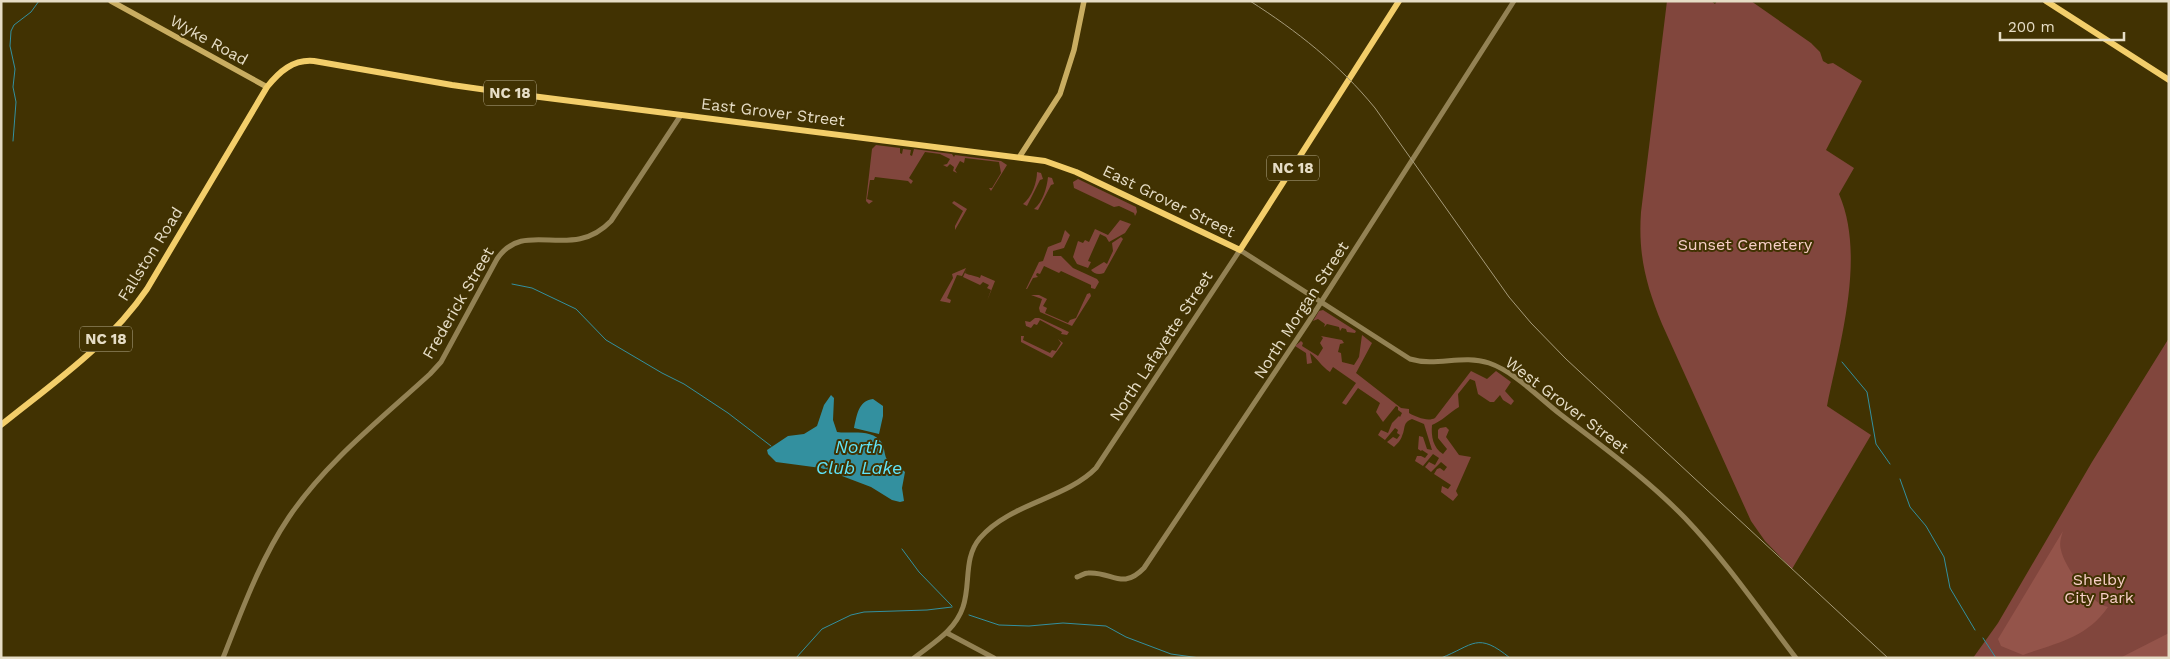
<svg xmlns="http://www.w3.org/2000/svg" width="2170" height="659" font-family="'Work Sans',sans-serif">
<rect width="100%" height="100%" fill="#413202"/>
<!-- green -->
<g fill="#81463d">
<path d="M1667,1H1711L1715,4L1717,1H1751L1811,43L1820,52L1823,61L1828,64L1833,63L1862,81L1826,150L1854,168L1839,194C1866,256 1840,342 1827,406L1871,435L1792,569L1765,541L1751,521L1662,324C1646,285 1638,255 1641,212Z"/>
<path d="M876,145L900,148V153L902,154L903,149L911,150L910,155L912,156L914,149L952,154L954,157L955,155L1001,161L1007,165L991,191L989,188H992L1001,173L999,162L965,158L964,163L960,161L955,170L957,173L953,171L954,167L950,164L947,167L943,165L947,164L950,159L940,154L925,152L909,178L913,181L911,184L908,181L875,177L874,180H870L867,199L873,201L869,204L866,201L872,149Z"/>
<path d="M1037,172L1041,173L1043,179L1040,180L1027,206L1023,204C1032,197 1037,182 1037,172Z"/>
<path d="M1048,177L1052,178L1054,184L1051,185L1038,210L1034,209C1043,202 1047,187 1048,177Z"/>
<path d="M1078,179L1136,207L1137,212L1135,216L1134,213L1119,206L1114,207L1074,188L1073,182Z"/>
<path d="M954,201L967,209L955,230V226L963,211L952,203Z"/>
<path d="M1120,220L1131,224L1125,233L1109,242L1106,237L1100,234L1088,261L1091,262L1088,268L1077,264L1073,257L1078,241L1083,243L1085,240L1089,242L1095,229L1108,235Z"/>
<path d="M1065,230L1070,235L1064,248L1053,251V256H1061L1073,268L1097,279L1099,282L1095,289L1091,288V285L1061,271L1059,273L1044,266L1040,274L1037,273L1036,275L1038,277L1033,278L1027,289H1026L1039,262L1043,261L1048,247L1061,242Z"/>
<path d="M1121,237L1123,239L1104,273C1099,275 1094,274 1091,270L1104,262L1107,264L1113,251L1112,243Z"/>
<path d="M966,268L962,276L957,275L947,298L951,300L950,303L940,301L953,278L952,274Z"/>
<path d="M967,268L965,273C971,276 974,275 980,278L981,275L995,281L987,301L991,290L987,288L989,285L983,282L980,285L963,277Z"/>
<path d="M1090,293L1091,296L1072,326L1040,312L1039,308L1042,299L1031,295H1039L1047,299L1043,306L1047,308L1045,313L1068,323L1070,320L1076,318L1087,294Z"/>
<path d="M1323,310L1356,331L1355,333L1347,332L1346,329L1342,328L1340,331L1339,327L1327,324L1324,327L1325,324L1318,319L1313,321L1319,311Z"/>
<path d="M1035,318H1039L1069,332L1067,335L1061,334L1062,332L1040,320L1037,325L1034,324L1031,328L1026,326L1025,321L1030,322Z"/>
<path d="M1362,335L1372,343L1356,373L1401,408L1409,409V413C1416,417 1428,422 1435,418L1471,371L1487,379L1496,371L1511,382L1505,391L1514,401L1511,405L1503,400L1500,395L1494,402H1490L1478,394L1475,381L1470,379L1458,394L1459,407C1449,413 1442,421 1432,425C1431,436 1433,448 1443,454L1447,449L1438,438V430L1440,428L1446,427L1449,430L1446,437L1459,455L1471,457L1456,491L1458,495L1453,501L1441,492L1442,486L1448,489L1451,485L1434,474L1437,469L1440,468L1444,471L1447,467L1441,462L1431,472L1425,467L1429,462L1435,465L1439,458L1433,454L1423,466L1415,461L1417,456H1421L1425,458L1428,454L1422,450L1421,451L1418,449L1419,436L1423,437L1427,449L1432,450L1424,424L1412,419C1402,423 1406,428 1402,436C1401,440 1397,444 1394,447L1387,442L1393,437L1397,439L1400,435L1397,433L1398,430L1395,428L1385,440L1378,435L1381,430L1388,433L1392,423L1399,416L1400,417L1402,413L1398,410V407L1396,406L1383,422L1376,412L1380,403L1358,388L1346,405L1342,403L1356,383L1333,367L1330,372C1321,366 1318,359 1310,353L1312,363L1307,364L1306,353L1295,346L1301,341L1303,343L1302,346L1318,356L1323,348L1320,343L1323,338L1321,336L1342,340L1344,343L1340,344L1338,352L1341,353L1342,362L1354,365L1359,357Z"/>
<path d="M1021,336H1024L1023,340L1050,353L1052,350L1056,351L1061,343L1058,339L1063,343L1052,358L1021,342Z"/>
<path d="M2169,338V658H1973L1998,623L2092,462Z"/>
</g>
<!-- forest -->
<g fill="#94544a">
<path d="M2063,531C2061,537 2059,544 2061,550C2064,566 2091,604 2108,607C2087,638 2056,643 2023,655L2001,646L1998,639Z"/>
<path d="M2169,633V658H2120Z"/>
</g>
<!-- water -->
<g fill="#33909f">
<path d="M831,395L834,398L833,420L837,432C850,434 873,428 882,443C885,449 884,456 888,461C892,466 900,467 905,472L902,488L904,501L900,502L892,500L871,487L821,468L776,462L768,454L767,450L788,436L804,434L817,426L824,405Z"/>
<path d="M873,399L883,406V416L879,434L854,428C857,415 858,401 873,399Z"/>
</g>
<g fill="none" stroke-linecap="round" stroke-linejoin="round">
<!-- stream -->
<g stroke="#33909f" stroke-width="1">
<path d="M13,141L16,102L13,87L15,69L10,46L11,31L14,25L31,12L39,1"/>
<path d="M512,284L532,288L576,309L606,340L662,373L684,384L728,413L771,446"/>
<path d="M1842,362L1867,392L1876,444L1890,464"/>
<path d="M1900,479L1910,507L1926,526L1944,557L1950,588L1975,630"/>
<path d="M902,549L919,572L952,606"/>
<path d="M969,615L999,625L1029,626L1063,623L1106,626L1126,637L1171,654L1200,658"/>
<path d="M1983,638L1996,658"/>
<path d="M796,658L822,629L851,615L864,612L927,610L952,607"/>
<path d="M1441,658C1474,645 1477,631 1510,658"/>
</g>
<!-- tertiary -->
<g stroke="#938254" stroke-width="5">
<path d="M1077,577C1081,576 1084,573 1088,573C1112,571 1122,591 1144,568L1309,321L1514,1"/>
<path d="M947,633L994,658"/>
<path d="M223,658C242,610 260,560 289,517C326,462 381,419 430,374L441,362L497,259C525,217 571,263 611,221L681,115"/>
<path d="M914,658C933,643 955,631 963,607C971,584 963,558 980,538C1010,503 1066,499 1096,468L1240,250L1410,359C1437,367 1462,354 1489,363C1515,372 1538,397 1560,414C1603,447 1647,479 1685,518C1726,561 1760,611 1796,658"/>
</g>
<!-- secondary -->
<g stroke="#c9ad61" stroke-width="5.5">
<path d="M111,1L267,87"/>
<path d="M1020,156L1060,94L1074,50L1084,1"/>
</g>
<!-- primary -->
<g stroke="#f3ce6a" stroke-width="6">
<path d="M2046,1L2169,80"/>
<path d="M1,425C53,383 109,345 147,289L267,87C279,72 293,59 314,61L452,85L516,94L1045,161L1076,172L1240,250L1399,1"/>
</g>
<!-- rail -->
<g stroke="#a59a79" stroke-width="1">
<path d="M1250,1C1297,31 1339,64 1375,108L1509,297L1531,323L1566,359L1888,658"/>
<path d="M2169,353V414"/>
</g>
</g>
<g text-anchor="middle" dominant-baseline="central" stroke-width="4" stroke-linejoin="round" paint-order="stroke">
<!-- shield labels -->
<g fill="#413202" stroke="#b4aa8b" stroke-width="1">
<rect x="484" y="80.5" width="52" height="25" rx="4"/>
<rect x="1267" y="155.5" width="52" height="25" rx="4"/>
<rect x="80" y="326.5" width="52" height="25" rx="4"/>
</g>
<g font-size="15" font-weight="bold" fill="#e6ddc6">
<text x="510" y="93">NC 18</text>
<text x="1293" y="168">NC 18</text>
<text x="106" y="339">NC 18</text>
</g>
<!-- street labels -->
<g font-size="16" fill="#e6ddc6" stroke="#413202">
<text transform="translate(209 40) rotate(29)">Wyke Road</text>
<text transform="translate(773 112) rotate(7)">East Grover Street</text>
<text transform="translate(1169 201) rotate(26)">East Grover Street</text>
<text transform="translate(150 254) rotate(-58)">Fallston Road</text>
<text transform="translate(458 303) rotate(-60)">Frederick Street</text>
<text transform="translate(1301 310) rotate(-57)">North Morgan Street</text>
<text transform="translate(1161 346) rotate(-57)">North Lafayette Street</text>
<text transform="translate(1567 405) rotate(37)">West Grover Street</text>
</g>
<!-- park labels -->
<g font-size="16" fill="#f8cfc8" stroke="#413202">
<text x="1745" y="244">Sunset Cemetery</text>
<text x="2099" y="579">Shelby<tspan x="2099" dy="18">City Park</tspan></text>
</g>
<!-- water labels -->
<g font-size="18" font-style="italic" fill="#61e5fa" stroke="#413202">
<text x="859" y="446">North<tspan x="859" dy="21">Club Lake</tspan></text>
</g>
</g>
<!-- border -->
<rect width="2170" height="659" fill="none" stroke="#e6ddc6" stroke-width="5"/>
<!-- scale -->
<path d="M2000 32v8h124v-8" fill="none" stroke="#e6ddc6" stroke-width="2.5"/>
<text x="2008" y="32" font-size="15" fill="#e6ddc6" stroke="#413202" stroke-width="4" paint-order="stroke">200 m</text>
</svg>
